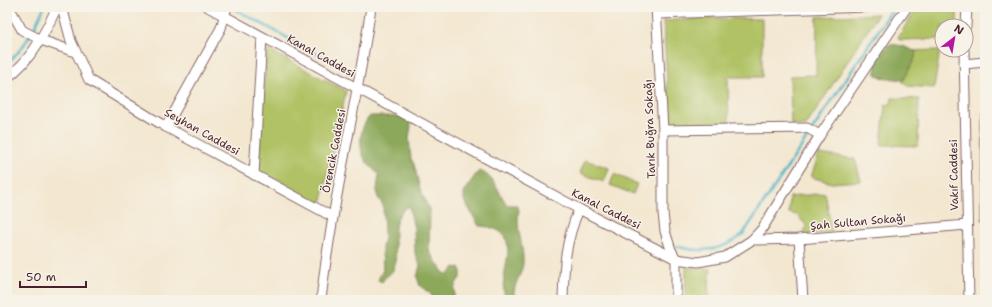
<svg xmlns="http://www.w3.org/2000/svg" width="992" height="307" font-family="'Shantell Sans',sans-serif">
<rect width="100%" height="100%" fill="#f7f3e8"/>
<filter id="ink" filterUnits="userSpaceOnUse"><feTurbulence type="fractalNoise" baseFrequency=".025" numOctaves="2"/><feDisplacementMap in="SourceGraphic" scale="8" xChannelSelector="R" yChannelSelector="G"/><feConvolveMatrix kernelMatrix="1 2 1 2 8 2 1 2 1" color-interpolation-filters="sRGB"/></filter>
<filter id="wash" filterUnits="userSpaceOnUse"><feTurbulence type="fractalNoise" baseFrequency=".012" numOctaves="4" result="noise"/><feDisplacementMap in="SourceGraphic" scale="16" xChannelSelector="R" yChannelSelector="G"/><feGaussianBlur stdDeviation="0.9" result="paint"/><feColorMatrix in="noise" values="0 0 0 0 0 0 0 0 0 0 0 0 0 0 0 0 0 1.4 0 .05"/><feComposite in="paint" operator="in"/></filter>
<g filter="url(#wash)">
<rect width="100%" height="100%" fill="#f3e7d0"/>
<!-- green -->
<g fill="#b0c265" stroke="#7d7048">
<path d="M918,7H957V26H942V39L900,40L898,37Z"/>
<path d="M878,14L806,126L791,125L790,76L816,75L817,17Z"/>
<path d="M707,18L762,19V77H728L729,127H667V79L663,21Z"/>
<path d="M267,49L346,91L321,205L258,170Z"/>
<path d="M940,50L934,88L907,86L901,80L906,51Z"/>
<path d="M892,98L919,99L918,146L881,145L885,105L891,104Z"/>
<path d="M983,113H985V220H982Z"/>
<path d="M819,154L855,159L861,181L832,183L811,177Z"/>
<path d="M585,160L609,168L604,182L580,173Z"/>
<path d="M614,174L637,184L633,194L610,185Z"/>
<path d="M825,193L832,232L804,235L806,225L797,215L789,213L790,197Z"/>
<path d="M686,267L711,269L708,291L711,300H685Z"/>
</g>
<!-- forest -->
<g fill="#8ca85a" stroke="#6b6442">
<path d="M890,44L903,46L916,52L915,58L904,80L879,77L875,73C875,61 881,51 890,44Z"/>
<path d="M370,116H398L409,120L411,126L409,138L411,159L414,164L420,189L430,211L429,251L443,272L448,275L455,267L460,268C464,278 458,278 455,286C454,291 455,295 453,300H433L431,294L420,286L417,277L420,265L415,253L414,229L409,206C385,220 400,246 394,268C392,274 385,276 382,282L378,280L383,270L382,248L384,237L383,205L378,198L377,189L379,175C376,171 373,169 370,166C357,153 358,129 370,116Z"/>
<path d="M480,171C495,177 498,192 507,205H516L519,210C515,228 524,244 523,263C522,275 513,284 514,296L509,300L505,297C497,268 529,229 479,226L464,200V191L477,173Z"/>
</g>
<g fill="none" stroke-linecap="round" stroke-linejoin="round">
<!-- stream -->
<g stroke="#47b1c5" stroke-width="2.5">
<path d="M231,7L352,73"/>
<path d="M7,63C25,48 35,28 44,7"/>
<path d="M677,246C700,254 725,250 743,234L894,7"/>
</g>
</g>
</g>
<g filter="url(#ink)">
<g fill="none" stroke-linecap="round" stroke-linejoin="round">
<!-- minor casing -->
<g stroke="#856565" stroke-width="11">
<g id="minor">
<path d="M9,7L22,30L41,40L75,52"/>
<path d="M62,7L71,41L89,80L166,127L333,217"/>
<path d="M208,7L579,209L676,259L698,262L725,257L752,240L762,229L820,135L907,7"/>
<path d="M656,7L663,130V213L665,231L671,250L676,259V300"/>
<path d="M657,14L866,7"/>
<path d="M966,26L967,7"/>
<path d="M964,50L969,300"/>
<path d="M964,64L985,62"/>
<path d="M7,78C31,60 44,35 57,7"/>
<path d="M166,127L221,28L227,7"/>
<path d="M663,130L807,128L820,135"/>
<path d="M254,175L262,37"/>
<path d="M799,239L803,300"/>
<path d="M752,240L799,239L967,225"/>
<path d="M321,300C332,201 357,105 371,7"/>
<path d="M563,300C564,264 565,243 579,209"/>
</g>
</g>
<!-- minor -->
<use href="#minor" stroke="#fff" stroke-width="9"/>
</g>
</g>
<g text-anchor="middle" dominant-baseline="central" stroke-width="3" stroke-linejoin="round" paint-order="stroke">
<!-- street labels -->
<g font-size="11" fill="#4a1f2b" stroke="#f7f3e8">
<text transform="translate(321 56) rotate(29)">Kanal Caddesi</text>
<text transform="translate(650 129) rotate(-92)">Tarık Buğra Sokağı</text>
<text transform="translate(202 132) rotate(29)">Seyhan Caddesi</text>
<text transform="translate(334 151) rotate(-79)">Örencik Caddesi</text>
<text transform="translate(954 175) rotate(-91)">Vakıf Caddesi</text>
<text transform="translate(606 209) rotate(27)">Kanal Caddesi</text>
<text transform="translate(858 222) rotate(-5)">Şah Sultan Sokağı</text>
</g>
</g>
<!-- margin -->
<rect width="992" height="307" fill="none" stroke="#f7f3e8" stroke-width="24"/>
<!-- north arrow -->
<g transform="translate(954 38) rotate(31)"><circle r="19" fill="#f7f3e8" stroke="#b29e9c"/>
<path d="M0-3L7 15L0 10L-7 15Z" fill="#b5179e"/>
<text y="-6" font-size="11" font-weight="bold" text-anchor="middle" fill="#4a1f2b">N</text>
</g>
<!-- scale -->
<path d="M20 281v6h66v-6" fill="none" stroke="#4a1f2b" stroke-width="2"/>
<text x="26" y="281" font-size="12" fill="#4a1f2b" stroke="#f7f3e8" stroke-width="3" paint-order="stroke">50 m</text>
</svg>
